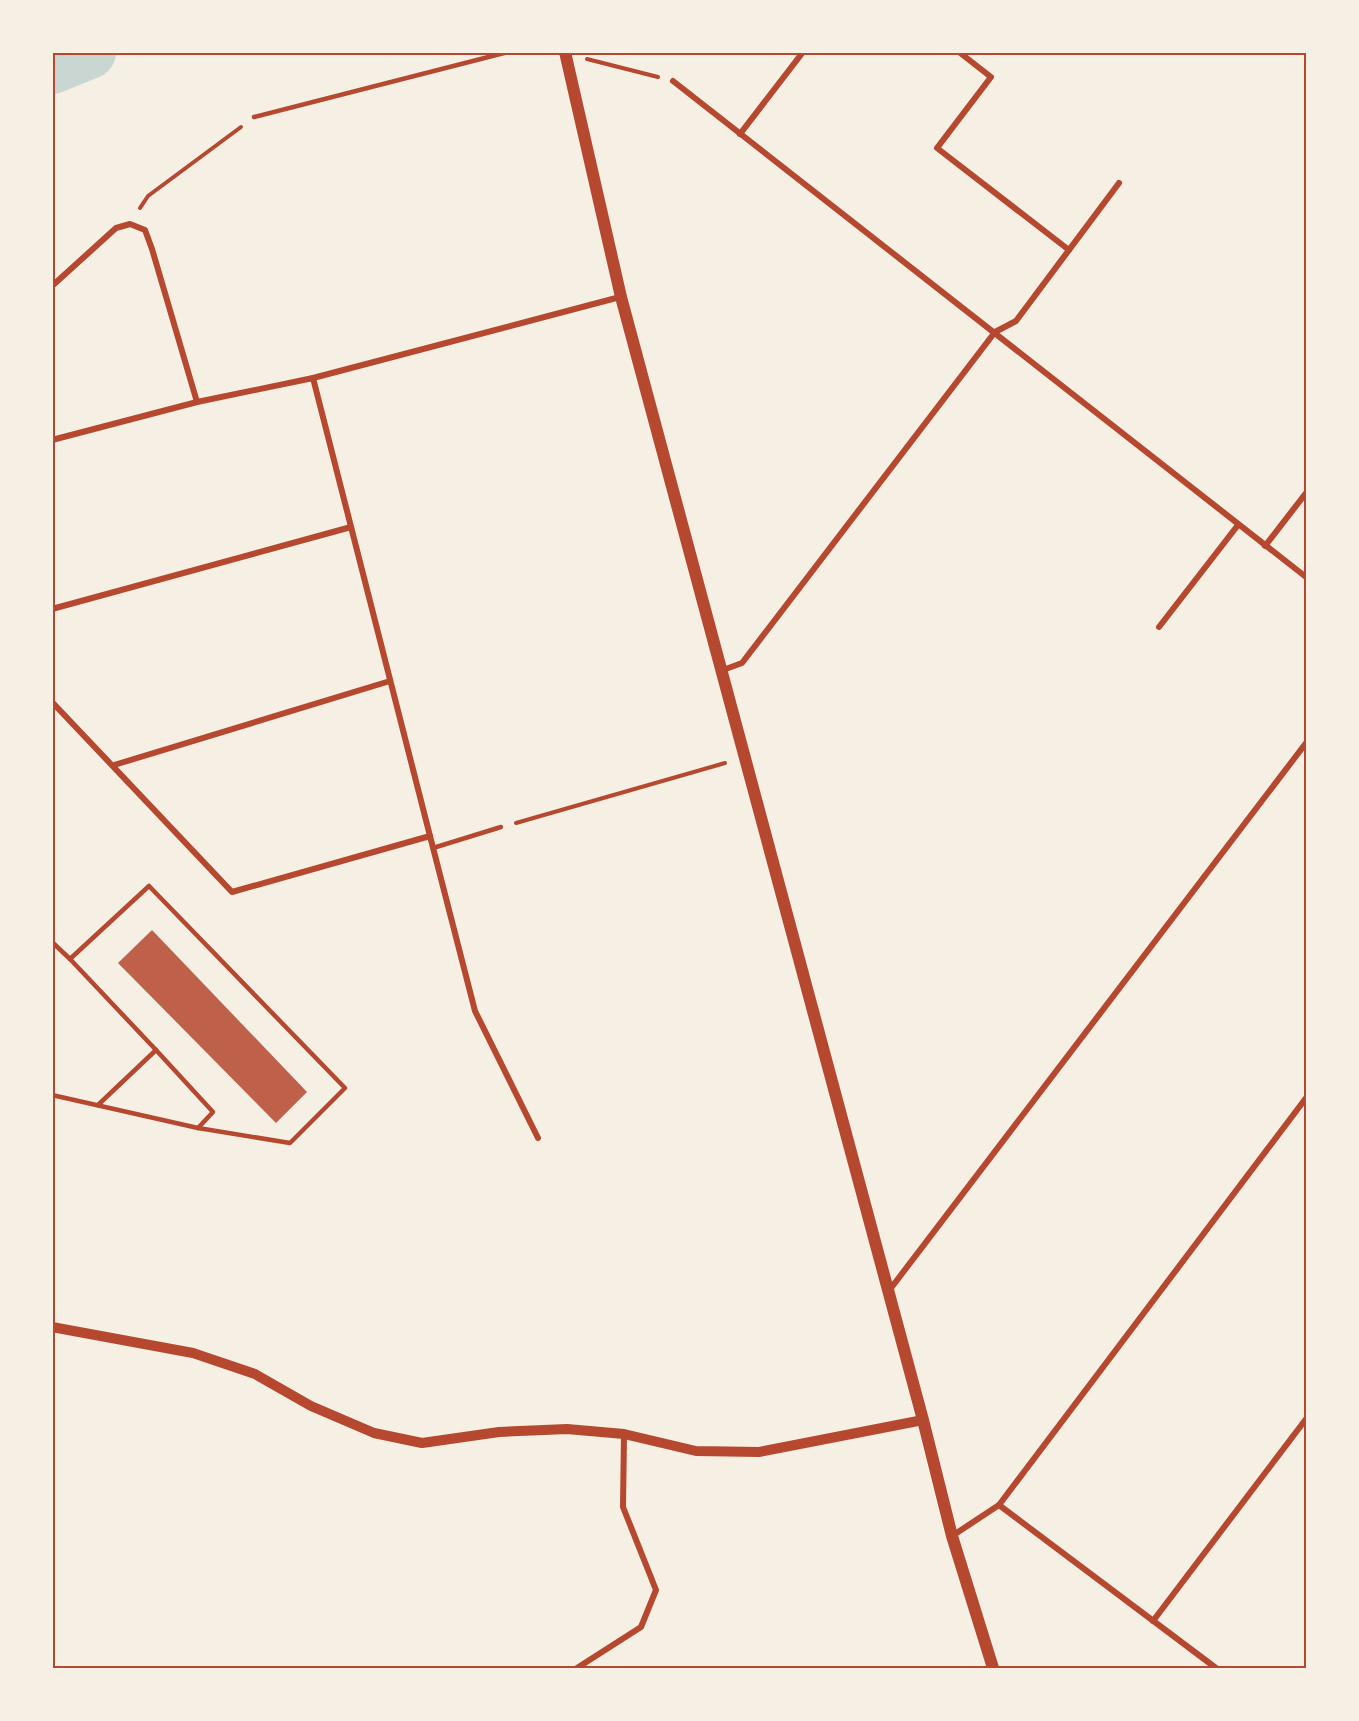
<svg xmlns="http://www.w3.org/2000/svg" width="1359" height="1721" font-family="'Public Sans',sans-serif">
<rect width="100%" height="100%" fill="#f6efe4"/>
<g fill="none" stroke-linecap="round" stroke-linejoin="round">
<!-- river -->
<path stroke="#c9d6d2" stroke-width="54" d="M52,67L89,52"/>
</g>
<!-- building -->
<path fill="#bf614a" d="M152,930L307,1092L276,1123L118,963Z"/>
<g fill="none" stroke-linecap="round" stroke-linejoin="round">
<!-- path -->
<g stroke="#b5482f" stroke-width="4">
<path d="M587,59L658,77"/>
<path d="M140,208L148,196L241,127"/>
<path d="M516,823L725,763"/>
</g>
<!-- service -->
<g stroke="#b5482f" stroke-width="4.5">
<path d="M254,117L508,52"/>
<path d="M433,848L501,827"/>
<path d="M52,942L70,959L149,886L345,1088L290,1143L198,1128L52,1095"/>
<path d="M70,959L156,1050L98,1105"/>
<path d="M156,1050L213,1112L198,1128"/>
</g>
<!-- minor -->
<g stroke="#b5482f" stroke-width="6">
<path d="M959,52L991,77L937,148L1069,250"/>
<path d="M673,81L1306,577"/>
<path d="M740,134L803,52"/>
<path d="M52,286L116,228L130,224L145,230L152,249L197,402"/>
<path d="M52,440L197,402L313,378L620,297"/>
<path d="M1265,546L1306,493"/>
<path d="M52,609L351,527"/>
<path d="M1159,627L1238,525"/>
<path d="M723,670L742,663L995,332L1016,321L1119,183"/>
<path d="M52,702L232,892L430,836L313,378"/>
<path d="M114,765L390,681"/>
<path d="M430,836L475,1011L538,1138"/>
<path d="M888,1292L1306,743"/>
<path d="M999,1505L1216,1668"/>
<path d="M952,1536L999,1505L1306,1098"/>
<path d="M1153,1621L1306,1419"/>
<path d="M577,1668L641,1627L656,1590L623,1507L624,1434"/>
</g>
<!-- tertiary -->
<path stroke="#b5482f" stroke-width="10" d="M52,1327L193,1353L255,1374L311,1406L374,1433L422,1443L499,1432L567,1429L624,1434L696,1451L759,1452L923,1420"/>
<!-- secondary -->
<path stroke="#b5482f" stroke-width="12" d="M565,52L621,297L923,1420L952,1536L993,1668"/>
</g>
<!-- border -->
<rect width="1359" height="1721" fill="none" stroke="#f6efe4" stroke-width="108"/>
<rect x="54" y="54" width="1251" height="1613" fill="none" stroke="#b5482f" stroke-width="2"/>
</svg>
